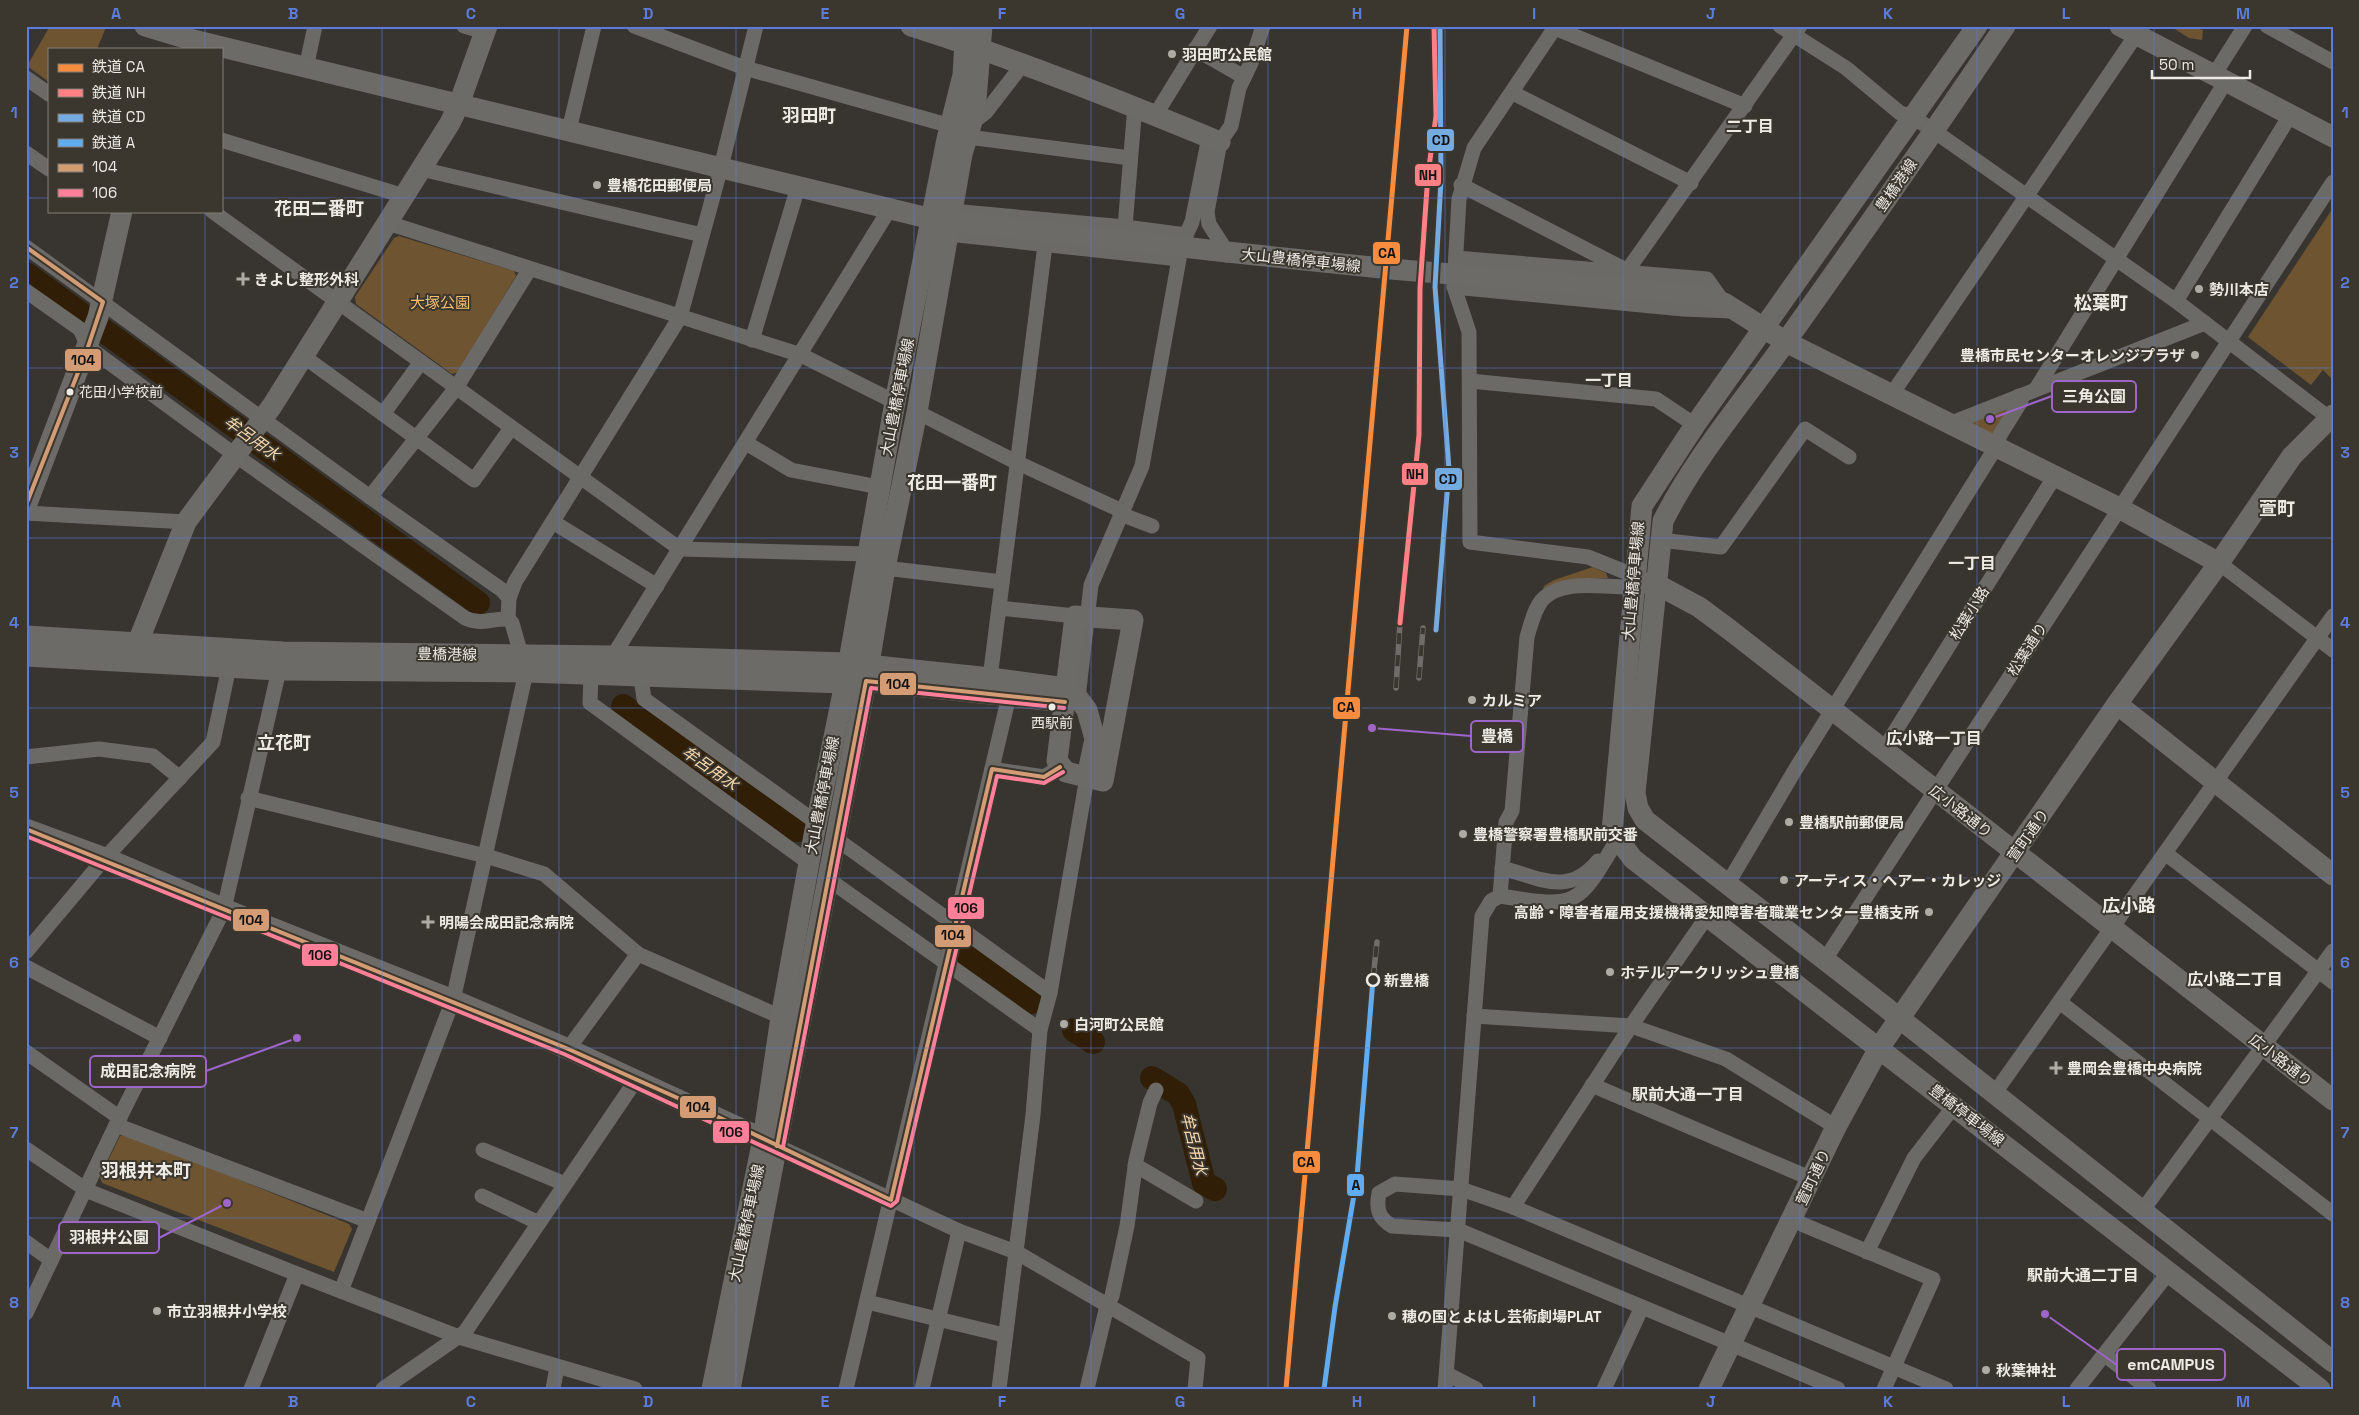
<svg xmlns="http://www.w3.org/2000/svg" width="2359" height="1415" font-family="'Space Grotesk','Noto Sans JP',sans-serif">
<rect width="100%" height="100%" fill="#383531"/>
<!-- green -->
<g fill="#6e5431">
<path d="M50,26H105L106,27L97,49H49V82L27,66Z"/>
<path d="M2170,26H2187L2203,30L2202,40L2189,38Z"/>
<path d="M2333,208V380L2323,370L2311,385L2248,337Z"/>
<path d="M399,236L514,271L516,276L458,372L452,374L356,304L355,297L394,238Z"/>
<path d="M2010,403L1994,435L1971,426L1973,417Z"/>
<path d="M1593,567L1606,573L1608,578H1583L1542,594L1544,586L1554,580Z"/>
<path d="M126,1134L349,1224L352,1229L334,1272L102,1183L100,1177L120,1136Z"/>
</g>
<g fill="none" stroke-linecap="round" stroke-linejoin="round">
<!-- river -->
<g stroke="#301f06" stroke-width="24">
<path d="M26,274L478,603"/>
<path d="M623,706L797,830"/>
<path d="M964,953L1031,1002"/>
<path d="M1074,1030L1093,1042"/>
<path d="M1152,1078L1178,1094L1184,1104L1204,1183L1215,1189"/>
</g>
<!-- street -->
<g stroke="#6b6a67" stroke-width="15">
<path d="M464,26L485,32"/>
<path d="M634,26L745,68L951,126"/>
<path d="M1556,26L1474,148L1459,199L1454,287L1469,332L1470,542L1588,557L1643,579"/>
<path d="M1780,26L1846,68L1900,113L1913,117L1934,131L2176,301L2333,421"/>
<path d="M2267,26L2333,62"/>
<path d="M1555,28L1745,106"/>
<path d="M1195,49L1244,77"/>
<path d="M306,68L315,26"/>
<path d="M2214,75L2245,26"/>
<path d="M26,78L49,94"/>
<path d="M1513,93L1691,183"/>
<path d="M1156,114L1210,26"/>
<path d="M973,122L986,112L1023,64"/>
<path d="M569,130L594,26"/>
<path d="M968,137L1130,158"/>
<path d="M221,140L404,196"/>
<path d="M26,153L49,169"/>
<path d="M421,169L702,235"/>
<path d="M1461,185L1622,268"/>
<path d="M212,211L680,549L867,554"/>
<path d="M952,211L1125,227L1186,235L1192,222L1209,137"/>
<path d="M388,223L801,355L895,402"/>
<path d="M1125,227L1135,105"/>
<path d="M948,234L1179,259L1142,466L1091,585L1078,698"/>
<path d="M26,247L370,497L502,590L509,598"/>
<path d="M1227,252L1209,224L1207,212L1220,142L1231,126L1239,88L1251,63L1263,26"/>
<path d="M1456,258L1707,279L1724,303"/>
<path d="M1627,271L1800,26"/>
<path d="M1454,287L1683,309L1732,311"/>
<path d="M26,291L80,329L88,347L235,455L465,618C483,626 490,618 508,619L509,598L515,582L680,317L721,167L756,26"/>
<path d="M2176,301L2291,114"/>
<path d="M752,340L798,187"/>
<path d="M303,356L474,480L511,428"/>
<path d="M1470,381L1656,399L1695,425"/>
<path d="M2036,389L2226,81"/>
<path d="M1892,394L2136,35"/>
<path d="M917,412L1016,462L1122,511"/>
<path d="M383,414L421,362"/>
<path d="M1949,424L2205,323"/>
<path d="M746,443L791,470L879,487"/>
<path d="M370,497L456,388L529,270"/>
<path d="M26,513L186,522"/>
<path d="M1120,514L1152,526"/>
<path d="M553,522L657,586"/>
<path d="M1660,540L1721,547L1805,429L1849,457"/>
<path d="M2219,563L2333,650"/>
<path d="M885,568L1002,582"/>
<path d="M999,608L1075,616"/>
<path d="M613,656L889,210"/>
<path d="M591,675L590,703L809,863"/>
<path d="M641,677L644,699L817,823"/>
<path d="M990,678L1045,245"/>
<path d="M1884,749L2055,476"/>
<path d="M26,757L99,749L153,756L180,778"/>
<path d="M992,769L1044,777L1060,767"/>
<path d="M248,798L486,856L544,874L638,954L781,1017"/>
<path d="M835,838L1050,993"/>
<path d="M1617,840C1577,908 1577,908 1500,896L1506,822L1512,811L1527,637C1531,624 1534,610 1542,600C1565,575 1615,591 1644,586"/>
<path d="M2165,853L2333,982"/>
<path d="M1502,868C1540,878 1568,897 1598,861"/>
<path d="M828,879L1040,1030"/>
<path d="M1727,885L1795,770L1996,447L2000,435L2021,401L2019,396"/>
<path d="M26,952L105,858L213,742L229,667"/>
<path d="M1824,961L2333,182"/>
<path d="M26,967L160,1038"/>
<path d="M2061,1003L2333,1214"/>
<path d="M1474,1016L1631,1026L1726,1059L1836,1127"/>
<path d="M568,1049L638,954"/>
<path d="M26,1052L120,1118"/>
<path d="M1592,1085L1812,1179"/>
<path d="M1994,1094L2333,616"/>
<path d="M116,1125L368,1221"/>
<path d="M777,1146L959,1231L1016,1252L1198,1358L1195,1389"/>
<path d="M26,1149L88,1191L297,1274L459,1337L635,1389"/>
<path d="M483,1150L565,1184"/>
<path d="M1135,1165L1196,1201"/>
<path d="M482,1196L539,1223"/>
<path d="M1513,1207L1631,1026L1708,915"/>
<path d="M2142,1211L2333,951"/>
<path d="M1792,1220L1933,1279L1884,1389"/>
<path d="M26,1242L51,1260"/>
<path d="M1867,1252L1914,1158L1955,1105"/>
<path d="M341,1291L453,1000L526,672L512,623L508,619"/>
<path d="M867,1302L1004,1335"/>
<path d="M26,1313L116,1125L224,909L279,670"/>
<path d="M2105,1355L2149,1389"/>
<path d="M1447,1374L1476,1389"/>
<path d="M251,1389L297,1274"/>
<path d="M383,1389L465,1332L636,1080"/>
<path d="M553,1389L557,1367"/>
<path d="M846,1389L1009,696"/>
<path d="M922,1389L959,1231"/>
<path d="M999,1389L1033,1115L1040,1030L1050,993L1087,777"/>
<path d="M1087,1389L1107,1306L1112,1296L1127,1226L1136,1160L1150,1103L1156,1090"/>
<path d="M1445,1389L1482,916L1491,901L1500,896"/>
<path d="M1604,1389L1642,1307"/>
<path d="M1838,1389L1458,1230L1392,1226C1378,1218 1376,1208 1379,1193L1395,1184L1461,1189L1513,1207L1946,1389"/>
<path d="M2077,1389L2169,1272"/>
</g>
<!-- secondary -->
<g stroke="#6d6b68" stroke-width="21">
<path d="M145,26L185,38L932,219L1227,252"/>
<path d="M911,26C1016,59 1118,100 1220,142"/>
<path d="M1977,26L1695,425L1642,506L1612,831L1633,859L2320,1389"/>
<path d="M2005,26C1934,132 1861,236 1787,340C1745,399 1695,457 1663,521L1635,793L1638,808L1645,820L1879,1002L2333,1362"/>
<path d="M2120,26L2333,137"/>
<path d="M1702,295L1724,303L1786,342L2119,508L2219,563"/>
<path d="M26,506L98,317L122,211"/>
<path d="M1656,584L1699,607L1730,630L2333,1100"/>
<path d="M1075,616L1133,620L1103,781L1066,772L1057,761Z"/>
<path d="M26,636L283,652L613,656L848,663L990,678L1066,688L1078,698L1087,710L1095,739L1087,777"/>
<path d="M138,642L186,522L272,406L450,123L459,104L487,26"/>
<path d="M26,656L279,670L526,672L845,683L866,681L1065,702"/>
<path d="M2117,704L2333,875"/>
<path d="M26,829L105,858L224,909L453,1000L568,1049L774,1144"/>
<path d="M712,1389L763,1139L781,1017L814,835L845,683L895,402L947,139L963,75L966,26"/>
<path d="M730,1389L866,681L885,568L917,412L962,154L975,112L982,26"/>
<path d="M1709,1389L1836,1127L1879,1048L2117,704L2219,563L2292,456L2333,415"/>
</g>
<!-- rail casing -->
<g stroke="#6f6c6a" stroke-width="5.5">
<g id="rail">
<path d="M1419,678L1423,628"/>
<path d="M1396,688L1400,623"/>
<path d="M1373,979L1377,942"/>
</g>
</g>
<!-- rail -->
<use href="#rail" stroke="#3b362e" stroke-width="4" stroke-dasharray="11" stroke-linecap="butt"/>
<!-- secondary-bridge -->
<path stroke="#6d6b68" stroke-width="21" d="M1227,252L1391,269L1702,295"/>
<!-- bus-1 casing -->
<g stroke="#3b362e" stroke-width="8">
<g id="bus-1">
<path d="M26,247L103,302L88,347L26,505"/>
<path d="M26,829L566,1048L689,1103L891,1200L992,769L1044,777L1060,767"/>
<path d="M777,1146L866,681L1065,702"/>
</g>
</g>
<!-- bus-2 casing -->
<g stroke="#3b362e" stroke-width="8">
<g id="bus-2">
<path d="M26,836L564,1054L891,1206L897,1201L997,776L1044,783L1063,772"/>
<path d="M783,1147L871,688L1064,708"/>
</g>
</g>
<!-- bus-1 -->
<use href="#bus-1" stroke="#d39c74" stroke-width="4"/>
<!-- bus-2 -->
<use href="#bus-2" stroke="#ff8098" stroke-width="4"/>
<!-- rail-1 casing -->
<g stroke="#3b362e" stroke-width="9">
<path id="rail-1" d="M1286,1389L1407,26"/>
</g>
<!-- rail-2 casing -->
<g stroke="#3b362e" stroke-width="9">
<path id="rail-2" d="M1400,623L1419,435L1420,288L1428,174L1436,116L1434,26"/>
</g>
<!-- rail-3 casing -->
<g stroke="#3b362e" stroke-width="9">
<path id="rail-3" d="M1436,630L1449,469L1435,287L1441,180L1440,26"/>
</g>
<!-- rail-4 casing -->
<g stroke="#3b362e" stroke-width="9">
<path id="rail-4" d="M1324,1389L1335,1307L1357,1177L1373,979"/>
</g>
<!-- rail-1 -->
<use href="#rail-1" stroke="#f78b3e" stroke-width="5"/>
<!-- rail-2 -->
<use href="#rail-2" stroke="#ff8085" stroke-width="5"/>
<!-- rail-3 -->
<use href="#rail-3" stroke="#74abe0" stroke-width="5"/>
<!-- rail-4 -->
<use href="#rail-4" stroke="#60acee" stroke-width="5"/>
</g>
<!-- grid -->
<path fill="none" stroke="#5c7ddc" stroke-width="1" stroke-opacity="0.55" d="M205,26V49M382,26V1389M559,26V1389M736,26V1389M914,26V1389M1091,26V1389M1268,26V1389M1445,26V1389M1623,26V1389M1800,26V1389M1977,26V1389M2154,26V1389M26,198H49M221,198H2333M205,211V1389M26,368H2333M26,538H2333M26,708H2333M26,878H2333M26,1048H2333M26,1218H2333"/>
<!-- markers -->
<g fill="#aeaba6" stroke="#3b362e" stroke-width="2">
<circle cx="1172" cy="54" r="5"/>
<circle cx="597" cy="185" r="5"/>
<path d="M240.5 271.5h5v5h5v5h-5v5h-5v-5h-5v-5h5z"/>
<circle cx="2199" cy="289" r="5"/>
<circle cx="2195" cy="355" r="5"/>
<circle cx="1472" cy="700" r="5"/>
<circle cx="1789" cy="822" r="5"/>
<circle cx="1463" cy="834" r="5"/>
<circle cx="1784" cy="880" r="5"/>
<circle cx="1929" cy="912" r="5"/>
<path d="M425.5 914.5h5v5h5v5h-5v5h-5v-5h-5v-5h5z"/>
<circle cx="1610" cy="972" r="5"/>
<circle cx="1064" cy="1024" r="5"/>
<path d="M2053.5 1060.5h5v5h5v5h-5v5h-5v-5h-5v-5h5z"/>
<circle cx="157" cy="1311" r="5"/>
<circle cx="1392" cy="1316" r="5"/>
<circle cx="1986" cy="1370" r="5"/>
</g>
<g fill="#eeeae5" stroke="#3b362e" stroke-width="2">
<circle cx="70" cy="392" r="4.5"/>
<circle cx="1052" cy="707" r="4.5"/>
</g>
<circle fill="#3b362e" stroke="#eeeae5" stroke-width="2.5" cx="1373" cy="980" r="6"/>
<g text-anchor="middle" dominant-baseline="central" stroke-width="4" stroke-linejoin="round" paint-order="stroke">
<!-- bus labels -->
<g font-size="14" fill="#eeeae5" stroke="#3b362e" text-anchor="start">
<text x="79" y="392">花田小学校前</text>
<text x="1052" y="723" text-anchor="middle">西駅前</text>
</g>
<!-- poi labels -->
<g font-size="15" font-weight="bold" fill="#eeeae5" stroke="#3b362e" text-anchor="start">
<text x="1182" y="54">羽田町公民館</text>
<text x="607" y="185">豊橋花田郵便局</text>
<text x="254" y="279">きよし整形外科</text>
<text x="2209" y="289">勢川本店</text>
<text x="2185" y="355" text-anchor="end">豊橋市民センターオレンジプラザ</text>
<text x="1482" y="700">カルミア</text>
<text x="1799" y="822">豊橋駅前郵便局</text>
<text x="1473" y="834">豊橋警察署豊橋駅前交番</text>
<text x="1794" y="880">アーティス・ヘアー・カレッジ</text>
<text x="1919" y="912" text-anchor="end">高齢・障害者雇用支援機構愛知障害者職業センター豊橋支所</text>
<text x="439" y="922">明陽会成田記念病院</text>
<text x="1620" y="972">ホテルアークリッシュ豊橋</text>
<text x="1074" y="1024">白河町公民館</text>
<text x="2067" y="1068">豊岡会豊橋中央病院</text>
<text x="167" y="1311">市立羽根井小学校</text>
<text x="1402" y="1316">穂の国とよはし芸術劇場PLAT</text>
<text x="1996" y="1370">秋葉神社</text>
</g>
<!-- street labels -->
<g font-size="15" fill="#eeeae5" stroke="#3b362e">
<text transform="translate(1896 185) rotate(-55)">豊橋港線</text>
<text transform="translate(1301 260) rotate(6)">大山豊橋停車場線</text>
<text transform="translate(897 397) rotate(-79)">大山豊橋停車場線</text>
<text transform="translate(1633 581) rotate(-85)">大山豊橋停車場線</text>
<text transform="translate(1969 613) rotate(-58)">松葉小路</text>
<text transform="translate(2027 649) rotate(-57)">松葉通り</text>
<text transform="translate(447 654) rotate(1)">豊橋港線</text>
<text transform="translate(822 795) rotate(-79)">大山豊橋停車場線</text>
<text transform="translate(1961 811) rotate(38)">広小路通り</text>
<text transform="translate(2028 835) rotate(-55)">萱町通り</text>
<text transform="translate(2281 1060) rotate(38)">広小路通り</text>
<text transform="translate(1967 1115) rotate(38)">豊橋停車場線</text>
<text transform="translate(1813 1177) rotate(-65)">萱町通り</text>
<text transform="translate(746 1223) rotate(-78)">大山豊橋停車場線</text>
</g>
<!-- park labels -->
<g font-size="15" fill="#f6c074" stroke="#3b362e">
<text x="440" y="302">大塚公園</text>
</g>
<!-- stop labels -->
<g font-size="15" font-weight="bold" fill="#eeeae5" stroke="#3b362e" text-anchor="start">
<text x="1384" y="980">新豊橋</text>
</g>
<!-- neighbourhood labels -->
<g font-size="16" font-weight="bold" fill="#eeeae5" stroke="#3b362e">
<text x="1750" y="126">二丁目</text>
<text x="1609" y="380">一丁目</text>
<text x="1972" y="563">一丁目</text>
<text x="1934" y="738">広小路一丁目</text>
<text x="2235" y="979">広小路二丁目</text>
<text x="1688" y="1094">駅前大通一丁目</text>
<text x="2083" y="1275">駅前大通二丁目</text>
</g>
<!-- water labels -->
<g font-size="16" font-style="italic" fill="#f9d9ad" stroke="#3b362e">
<text transform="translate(252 438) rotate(36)">牟呂用水</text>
<text transform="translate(710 768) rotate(35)">牟呂用水</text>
<text transform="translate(1194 1144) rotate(76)">牟呂用水</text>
</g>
<!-- quarter labels -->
<g font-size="18" font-weight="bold" fill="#eeeae5" stroke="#3b362e">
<text x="809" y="115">羽田町</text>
<text x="319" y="208">花田二番町</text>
<text x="2101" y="302">松葉町</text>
<text x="952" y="482">花田一番町</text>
<text x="2277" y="508">萱町</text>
<text x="284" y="742">立花町</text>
<text x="2129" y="905">広小路</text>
<text x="146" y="1170">羽根井本町</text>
</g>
</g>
<!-- callouts -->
<path fill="none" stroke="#9e65ca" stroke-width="2" d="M1990 419L2052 396M1372 728L1471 736M297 1038L206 1071M227 1203L159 1238M2045 1314L2117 1365"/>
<g fill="#9e65ca" stroke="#3b362e" stroke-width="2">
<circle cx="1990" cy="419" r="5"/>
<circle cx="1372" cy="728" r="5"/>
<circle cx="297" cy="1038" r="5"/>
<circle cx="227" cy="1203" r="5"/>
<circle cx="2045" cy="1314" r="5"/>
</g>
<g fill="#3b362e" stroke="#9e65ca" stroke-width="2">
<rect x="2052" y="381" width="84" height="31" rx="5"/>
<rect x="1471" y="721" width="52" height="31" rx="5"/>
<rect x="90" y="1056" width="116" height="31" rx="5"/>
<rect x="59" y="1222" width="100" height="31" rx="5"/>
<rect x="2117" y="1349" width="108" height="31" rx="5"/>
</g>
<g font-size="16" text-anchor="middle" font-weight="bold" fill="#eeeae5">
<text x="2094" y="402">三角公園</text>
<text x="1497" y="742">豊橋</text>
<text x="148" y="1077">成田記念病院</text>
<text x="109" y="1243">羽根井公園</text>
<text x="2171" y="1370">emCAMPUS</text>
</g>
<g stroke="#3b362e" stroke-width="2">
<rect x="1426" y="128" width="29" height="24" rx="5" fill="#74abe0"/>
<rect x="1414" y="163" width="28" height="24" rx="5" fill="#ff8085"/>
<rect x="1372" y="241" width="29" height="24" rx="5" fill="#f78b3e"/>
<rect x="64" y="348" width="38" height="24" rx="5" fill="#d39c74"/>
<rect x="1401" y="462" width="28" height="24" rx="5" fill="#ff8085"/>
<rect x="1434" y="467" width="29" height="24" rx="5" fill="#74abe0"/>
<rect x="879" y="672" width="38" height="24" rx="5" fill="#d39c74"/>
<rect x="1332" y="696" width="29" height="24" rx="5" fill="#f78b3e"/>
<rect x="947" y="896" width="38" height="24" rx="5" fill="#ff8098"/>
<rect x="232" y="908" width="38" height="24" rx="5" fill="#d39c74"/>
<rect x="934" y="924" width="38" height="24" rx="5" fill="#d39c74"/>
<rect x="301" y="943" width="38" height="24" rx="5" fill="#ff8098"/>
<rect x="679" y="1095" width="38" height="24" rx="5" fill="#d39c74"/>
<rect x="712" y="1120" width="38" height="24" rx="5" fill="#ff8098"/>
<rect x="1292" y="1150" width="29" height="24" rx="5" fill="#f78b3e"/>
<rect x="1346" y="1173" width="19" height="24" rx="5" fill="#60acee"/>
</g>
<g font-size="14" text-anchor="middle" font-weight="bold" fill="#111">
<text x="1441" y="145">CD</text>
<text x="1428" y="180">NH</text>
<text x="1387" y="258">CA</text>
<text x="83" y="365">104</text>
<text x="1415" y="479">NH</text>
<text x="1448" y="484">CD</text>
<text x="898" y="689">104</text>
<text x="1346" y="712">CA</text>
<text x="966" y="913">106</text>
<text x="251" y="925">104</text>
<text x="953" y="940">104</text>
<text x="320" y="960">106</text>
<text x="698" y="1112">104</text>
<text x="731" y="1137">106</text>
<text x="1306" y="1167">CA</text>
<text x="1356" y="1190">A</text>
</g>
<!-- border -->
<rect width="2359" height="1415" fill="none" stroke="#3b362e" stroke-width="55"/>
<!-- legend -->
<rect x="48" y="48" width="175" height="165" fill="#3b362e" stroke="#837e77"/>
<rect x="58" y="64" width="25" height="8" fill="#f78b3e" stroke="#837e77"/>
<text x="92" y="72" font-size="15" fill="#eeeae5">鉄道 CA</text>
<rect x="58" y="89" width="25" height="8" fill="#ff8085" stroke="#837e77"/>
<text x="92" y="98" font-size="15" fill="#eeeae5">鉄道 NH</text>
<rect x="58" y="114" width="25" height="8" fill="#74abe0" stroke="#837e77"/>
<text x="92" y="122" font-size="15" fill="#eeeae5">鉄道 CD</text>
<rect x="58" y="139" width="25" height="8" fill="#60acee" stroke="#837e77"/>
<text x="92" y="148" font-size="15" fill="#eeeae5">鉄道 A</text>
<rect x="58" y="164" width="25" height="8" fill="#d39c74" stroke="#837e77"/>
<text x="92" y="172" font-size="15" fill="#eeeae5">104</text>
<rect x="58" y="189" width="25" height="8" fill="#ff8098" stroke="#837e77"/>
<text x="92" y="198" font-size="15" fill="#eeeae5">106</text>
<!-- scale -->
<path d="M2152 70v8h98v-8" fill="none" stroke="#eeeae5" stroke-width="2.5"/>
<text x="2159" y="70" font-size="15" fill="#eeeae5" stroke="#3b362e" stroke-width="4" paint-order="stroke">50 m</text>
<rect x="28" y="28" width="2304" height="1360" fill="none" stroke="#5c7ddc" stroke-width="2"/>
<g font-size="16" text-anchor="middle" font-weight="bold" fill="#5c7ddc">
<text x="116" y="19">A</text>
<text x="293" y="19">B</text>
<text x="471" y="19">C</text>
<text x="648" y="19">D</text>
<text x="825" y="19">E</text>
<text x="1002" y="19">F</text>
<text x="1180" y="19">G</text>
<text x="1357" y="19">H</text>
<text x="1534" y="19">I</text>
<text x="1711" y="19">J</text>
<text x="1888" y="19">K</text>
<text x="2066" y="19">L</text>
<text x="2243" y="19">M</text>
<text x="14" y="118">1</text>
<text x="2345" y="118">1</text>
<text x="14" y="288">2</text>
<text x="2345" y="288">2</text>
<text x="14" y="458">3</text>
<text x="2345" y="458">3</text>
<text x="14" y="628">4</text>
<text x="2345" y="628">4</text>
<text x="14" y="798">5</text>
<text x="2345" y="798">5</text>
<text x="14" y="968">6</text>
<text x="2345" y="968">6</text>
<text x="14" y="1138">7</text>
<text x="2345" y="1138">7</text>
<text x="14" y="1308">8</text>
<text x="2345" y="1308">8</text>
<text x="116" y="1407">A</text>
<text x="293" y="1407">B</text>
<text x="471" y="1407">C</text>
<text x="648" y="1407">D</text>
<text x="825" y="1407">E</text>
<text x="1002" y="1407">F</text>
<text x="1180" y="1407">G</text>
<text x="1357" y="1407">H</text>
<text x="1534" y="1407">I</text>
<text x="1711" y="1407">J</text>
<text x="1888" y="1407">K</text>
<text x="2066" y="1407">L</text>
<text x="2243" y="1407">M</text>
</g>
</svg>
